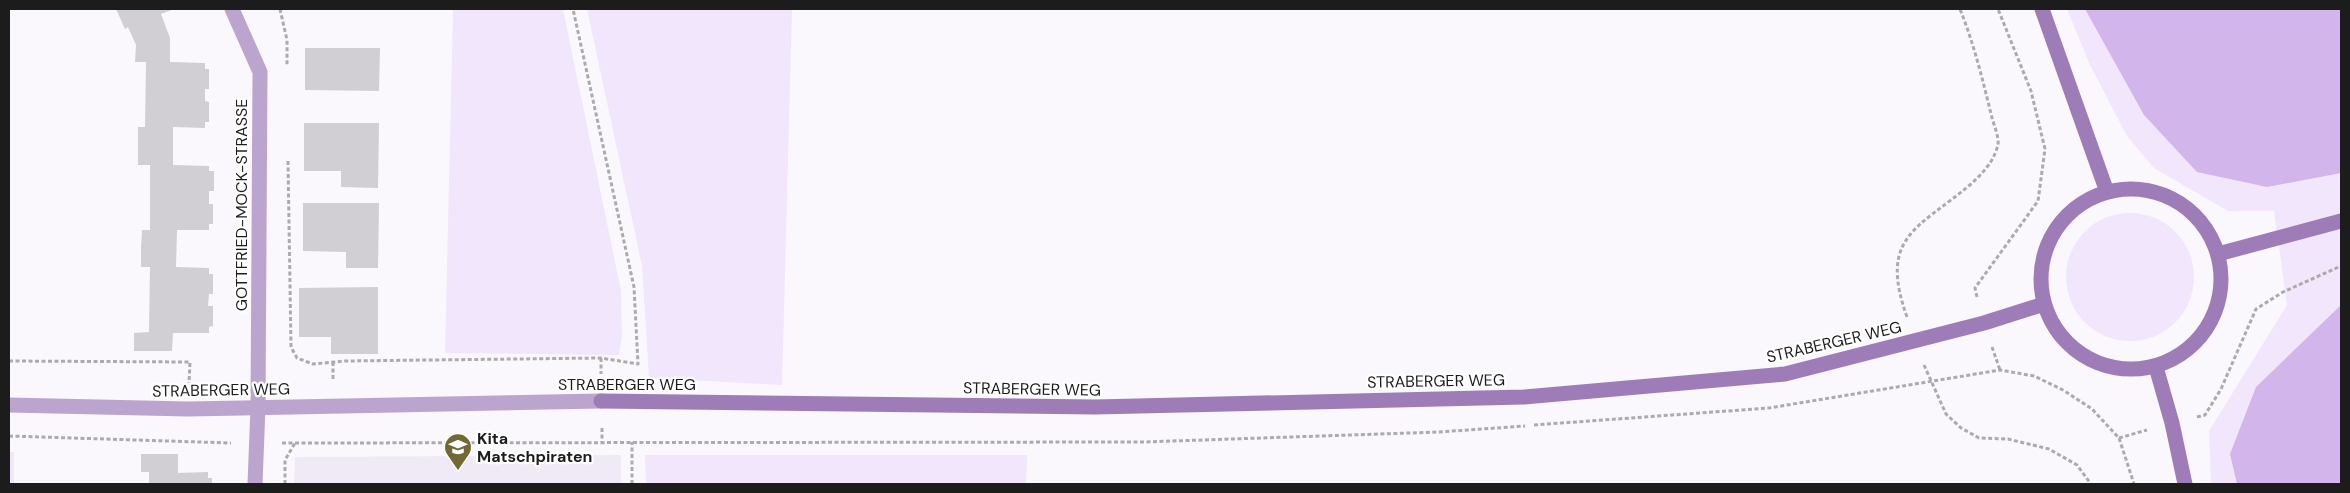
<svg xmlns="http://www.w3.org/2000/svg" width="2350" height="493" font-family="'DM Sans',sans-serif">
<rect width="100%" height="100%" fill="#faf8fc"/>
<!-- built -->
<path fill="#efeaf5" d="M621,455V484H294L295,457Z"/>
<!-- green -->
<g fill="#f1e6fb">
<path d="M453,9H563L621,291L622,336L619,355L445,353Z"/>
<path d="M587,9H792L782,385L649,378L642,266Z"/>
<path d="M2067,9H2341V484H2211L2209,431L2287,305L2274,211H2228L2154,168L2127,136L2090,65Z"/>
<circle cx="2130" cy="277" r="64"/>
<rect x="9" y="452" width="5" height="32"/>
<path d="M645,455H1027L1026,484H646Z"/>
</g>
<!-- forest -->
<g fill="#d2b5eb">
<path d="M2085,9H2341V173L2267,187L2197,172L2144,115Z"/>
<path d="M2341,305V484H2237L2230,454L2256,387Z"/>
</g>
<!-- building -->
<g fill="#d1cfd3">
<path d="M116,9H174L161,14L170,38V62L205,63V69H209V89H205V101L209,102V122H205V128L173,127V165L209,166V171H214V191H209V204H213V224H209V230H177L176,267L209,268V274H213V294H209L208,306H213V326L209,327V333H173L172,351H134V333L149,332L150,267H141V248L142,230H150V165H138V127H145L146,62H135L136,45L128,27L125,29Z"/>
<path d="M305,48H380L379,91L305,90Z"/>
<path d="M304,123H379L378,188L341,187V171H304Z"/>
<path d="M303,203H379L378,268H346V252L303,251Z"/>
<path d="M378,287V354H331V337H299V288Z"/>
<path d="M141,454H178V473L208,472V478H212V484H149V472H141Z"/>
</g>
<g fill="none" stroke-linecap="round" stroke-linejoin="round">
<!-- path -->
<g stroke="#acaaad" stroke-width="3" stroke-dasharray="4 2.5" stroke-linecap="butt">
<path d="M280,9L287,40V65"/>
<path d="M288,161L291,347L297,358L313,364L345,361L601,358L638,364L634,287L573,9"/>
<path d="M1977,297L1975,288L2038,201L2045,149L2031,91L1998,9"/>
<path d="M1907,317C1878,236 1918,229 1971,184C1983,173 1995,160 1998,144C1999,137 1994,125 1992,118C1983,81 1974,44 1960,9"/>
<path d="M1992,347L2000,370"/>
<path d="M601,358V374"/>
<path d="M9,361L190,362L189,383"/>
<path d="M1924,365L1946,414L1961,428L1979,438L2008,439L2049,449L2077,465L2091,484"/>
<path d="M333,379V362"/>
<path d="M2197,417L2205,415L2221,389L2256,309L2283,292L2341,266"/>
<path d="M1534,425L1769,408L2000,370L2034,376L2063,390L2092,409L2119,438L2134,484"/>
<path d="M602,428V442"/>
<path d="M9,436L231,443"/>
<path d="M2119,438L2147,430"/>
<path d="M282,443L1143,442L1439,432L1525,426"/>
<path d="M285,484V460L295,443"/>
<path d="M632,484V442"/>
</g>
<!-- minor -->
<path stroke="#bba5cf" stroke-width="15" d="M232,9L260,72L258,407L255,484"/>
<!-- tertiary -->
<path stroke="#bba5cf" stroke-width="15" d="M9,405L188,409L601,401"/>
<!-- secondary -->
<g stroke="#9d7cb8" stroke-width="15">
<path d="M2042,9L2107,192"/>
<circle cx="2131" cy="279" r="90"/>
<path d="M2218,254L2341,221"/>
<path d="M2156,367L2172,423L2185,484"/>
<path d="M601,401L1095,407L1524,397L1785,374L1984,323L2044,304"/>
</g>
</g>
<!-- icons -->
<defs>
<g id="school-pin" transform="scale(1.4375)"><path d="M0 17L-7.5 6A9.5 9.5 0 1 1 7.5 6Z" fill="#726835" stroke="#fff"/><path d="M0-5L7-2L0 1L-7-2ZM-4 1L0 2.5L4 1V4Q0 6-4 4Z" fill="#fff"/></g>
</defs>
<g fill-rule="evenodd">
<use href="#school-pin" x="458" y="447"/>
</g>
<g text-anchor="middle" dominant-baseline="central" stroke-width="4.5" stroke-linejoin="round" paint-order="stroke">
<!-- street labels -->
<g font-size="16" fill="#1c1c1d" stroke="#fff">
<text transform="translate(241 205) rotate(-90)">GOTTFRIED-MOCK-STRASSE</text>
<text transform="translate(1834 342) rotate(-13)">STRABERGER WEG</text>
<text transform="translate(1436 381) rotate(-1)">STRABERGER WEG</text>
<text x="627" y="384">STRABERGER WEG</text>
<text transform="translate(1032 389) rotate(1)">STRABERGER WEG</text>
<text transform="translate(221 390) rotate(-1)">STRABERGER WEG</text>
</g>
<!-- poi labels -->
<g font-size="16" font-weight="bold" fill="#1c1c1d" stroke="#fff" text-anchor="start">
<text x="477" y="438">Kita<tspan x="477" dy="18">Matschpiraten</tspan></text>
</g>
</g>
<!-- border -->
<rect width="2350" height="493" fill="none" stroke="#1c1c1d" stroke-width="20"/>
</svg>
